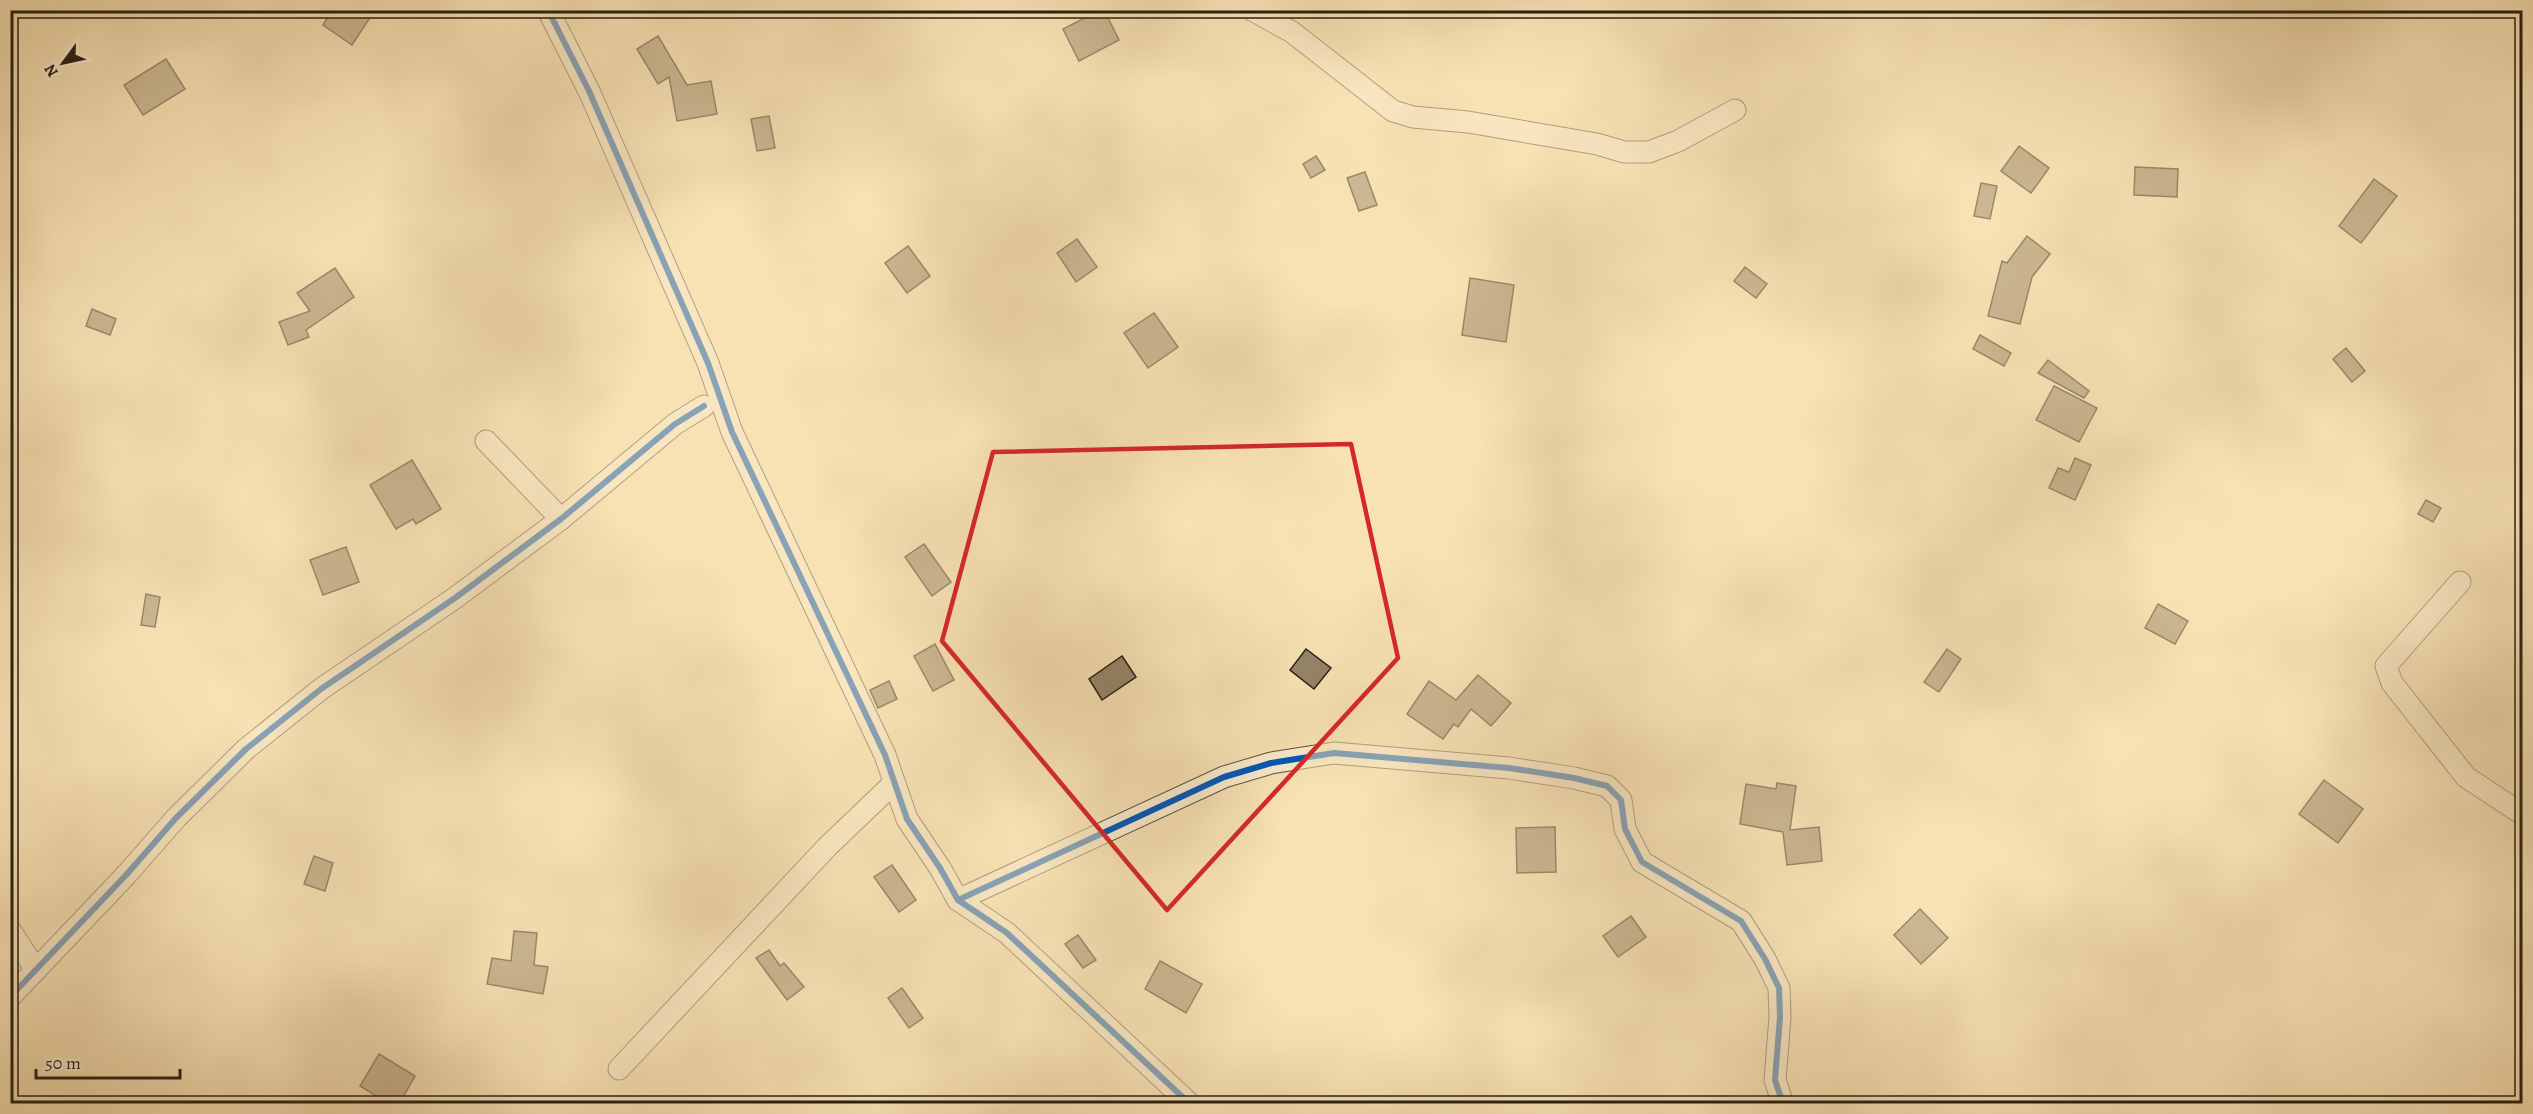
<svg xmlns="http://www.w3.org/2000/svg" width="2533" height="1114" font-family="Alegreya,serif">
<rect width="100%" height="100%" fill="#f8e2b4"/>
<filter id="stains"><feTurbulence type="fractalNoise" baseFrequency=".00333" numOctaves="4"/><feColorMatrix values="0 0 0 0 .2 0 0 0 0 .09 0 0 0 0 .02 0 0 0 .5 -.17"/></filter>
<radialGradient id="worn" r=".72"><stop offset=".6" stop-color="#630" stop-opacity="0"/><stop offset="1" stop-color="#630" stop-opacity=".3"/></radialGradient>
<!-- building -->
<g fill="#948467" stroke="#271f14" stroke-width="1.5">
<path d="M332,10H375L352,45L323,25Z"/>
<path d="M1100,10H1104L1119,40L1079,61L1063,29Z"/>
<path d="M658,36L687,85L711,81L717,114L677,121L669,77L658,84L637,49Z"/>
<path d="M166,59L185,89L143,115L124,85Z"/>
<path d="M769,116L775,148L757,151L751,119Z"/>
<path d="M2019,146L2049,168L2031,193L2001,171Z"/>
<path d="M1316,156L1325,170L1311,178L1303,164Z"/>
<path d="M2135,167L2178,169L2177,197L2134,195Z"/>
<path d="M1365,172L1377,205L1359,211L1347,178Z"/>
<path d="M2374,179L2397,196L2361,243L2339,226Z"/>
<path d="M1981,183L1997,186L1990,219L1974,216Z"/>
<path d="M2027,236L2050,254L2032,277L2020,324L1988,316L2002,261L2007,263Z"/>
<path d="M1077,239L1097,267L1076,282L1057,253Z"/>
<path d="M908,246L930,276L907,293L885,263Z"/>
<path d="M1745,267L1767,284L1756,298L1734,281Z"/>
<path d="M335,268L354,297L306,330L309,337L288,345L279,322L310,311L297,293Z"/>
<path d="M1470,278L1514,285L1506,342L1462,335Z"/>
<path d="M92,309L116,319L110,335L86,326Z"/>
<path d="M1154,313L1178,347L1148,368L1124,333Z"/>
<path d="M1980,335L2011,353L2004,366L1973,349Z"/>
<path d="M2346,348L2365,371L2352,382L2333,359Z"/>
<path d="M2048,360L2089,391L2084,398L2038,373Z"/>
<path d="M2054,386L2097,408L2079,442L2036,420Z"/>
<path d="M2075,458L2091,465L2075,500L2049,488L2058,468L2069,472Z"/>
<path d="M412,460L441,509L416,524L413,519L396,529L370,485Z"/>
<path d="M2426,500L2441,508L2433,522L2418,514Z"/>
<path d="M924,544L951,582L932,596L905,557Z"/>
<path d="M346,547L359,582L323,595L310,560Z"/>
<path d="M146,594L160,597L155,627L141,625Z"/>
<path d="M2158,604L2188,621L2175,644L2145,628Z"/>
<path d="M935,644L954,680L933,691L914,656Z"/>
<path d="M1306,649L1331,668L1314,689L1290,670Z"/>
<path d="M1947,649L1961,659L1939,692L1924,682Z"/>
<path d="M1122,656L1136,677L1102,700L1089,679Z"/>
<path d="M1478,675L1511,703L1491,726L1471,709L1458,727L1454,724L1443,739L1407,714L1429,681L1456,700Z"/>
<path d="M889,681L897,699L878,708L870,690Z"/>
<path d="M2324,780L2363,809L2338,843L2299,814Z"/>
<path d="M1777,783L1796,786L1790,830L1819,827L1822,861L1787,865L1783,832L1740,824L1746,784L1776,789Z"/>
<path d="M1555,827L1556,872L1517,873L1516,828Z"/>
<path d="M314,856L333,863L325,891L304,884Z"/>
<path d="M892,865L916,900L899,912L874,877Z"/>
<path d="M1920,909L1948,938L1921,964L1894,935Z"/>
<path d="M1631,916L1646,937L1618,957L1603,936Z"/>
<path d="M514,931L537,933L534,965L548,967L543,994L487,984L492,958L511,961Z"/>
<path d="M1078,935L1096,960L1083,968L1065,944Z"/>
<path d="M769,950L780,966L784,963L804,987L787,1000L756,958Z"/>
<path d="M1160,961L1202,984L1186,1013L1145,989Z"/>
<path d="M902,988L923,1018L909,1028L888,998Z"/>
<path d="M379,1054L415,1076L399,1104H389L360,1086Z"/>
</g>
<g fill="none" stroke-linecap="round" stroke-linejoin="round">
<!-- street casing -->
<g stroke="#5b503c" stroke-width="23">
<g id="street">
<path d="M548,10L589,91L708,363L732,432L885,755L907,819L940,868L958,900L1007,933L1190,1104"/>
<path d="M1252,10L1292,32L1393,111L1413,117L1468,122L1597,144L1624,152H1649L1678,141L1735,110"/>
<path d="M486,441L561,519"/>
<path d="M2460,582L2386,666L2392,683L2466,777L2522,814"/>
<path d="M958,900L1224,777L1271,763L1334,753L1509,768L1574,778L1607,786L1621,800L1625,829L1642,862L1741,921L1765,959L1779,988L1780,1017L1775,1080L1783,1104"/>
<path d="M10,930L36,970"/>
<path d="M10,997L127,874L176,818L246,749L321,689L455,598L561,519L675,424L704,406"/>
<path d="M619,1069L827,847L894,783"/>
</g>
</g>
<!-- street -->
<use href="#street" stroke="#faecce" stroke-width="21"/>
<!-- cycleway casing -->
<g stroke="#faecce" stroke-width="10">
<g id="cycleway">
<path d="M548,10L589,91L708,363L732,432L885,755L907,819L940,868L958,900L1007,933L1190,1104"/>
<path d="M958,900L1224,777L1271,763L1334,753L1509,768L1574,778L1607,786L1621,800L1625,829L1642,862L1741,921L1765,959L1779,988L1780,1017L1775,1080L1783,1104"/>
<path d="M10,997L127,874L176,818L246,749L321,689L455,598L561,519L675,424L704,406"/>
</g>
</g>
<!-- cycleway -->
<use href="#cycleway" stroke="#0057b8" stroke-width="6"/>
</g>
<!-- marked area -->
<path d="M0 0H2533V1114H0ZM1351,444L1398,658L1167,910L942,641L993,452Z" fill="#f8e2b4" fill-opacity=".55" fill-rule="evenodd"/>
<path fill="none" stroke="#d62828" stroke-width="4.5" stroke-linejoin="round" d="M1351,444L1398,658L1167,910L942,641L993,452Z"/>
<!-- margin -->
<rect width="2533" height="1114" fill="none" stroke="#f8e2b4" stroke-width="36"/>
<rect x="12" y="12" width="2509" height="1090" fill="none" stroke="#271f14" stroke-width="3"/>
<rect x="18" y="18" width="2497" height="1078" fill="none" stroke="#271f14" stroke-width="1.5"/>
<!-- north arrow -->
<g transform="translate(63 63) rotate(237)" stroke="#faecce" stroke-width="4.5" paint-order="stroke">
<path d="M0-4.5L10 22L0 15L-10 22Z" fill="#271f14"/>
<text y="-9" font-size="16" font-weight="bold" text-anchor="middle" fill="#271f14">N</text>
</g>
<!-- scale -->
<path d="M36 1069v9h144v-9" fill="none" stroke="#271f14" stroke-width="3"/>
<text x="45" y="1069" font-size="18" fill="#271f14" stroke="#faecce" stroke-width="4.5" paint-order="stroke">50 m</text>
<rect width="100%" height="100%" filter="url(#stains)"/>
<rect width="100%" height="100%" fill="url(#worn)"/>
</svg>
